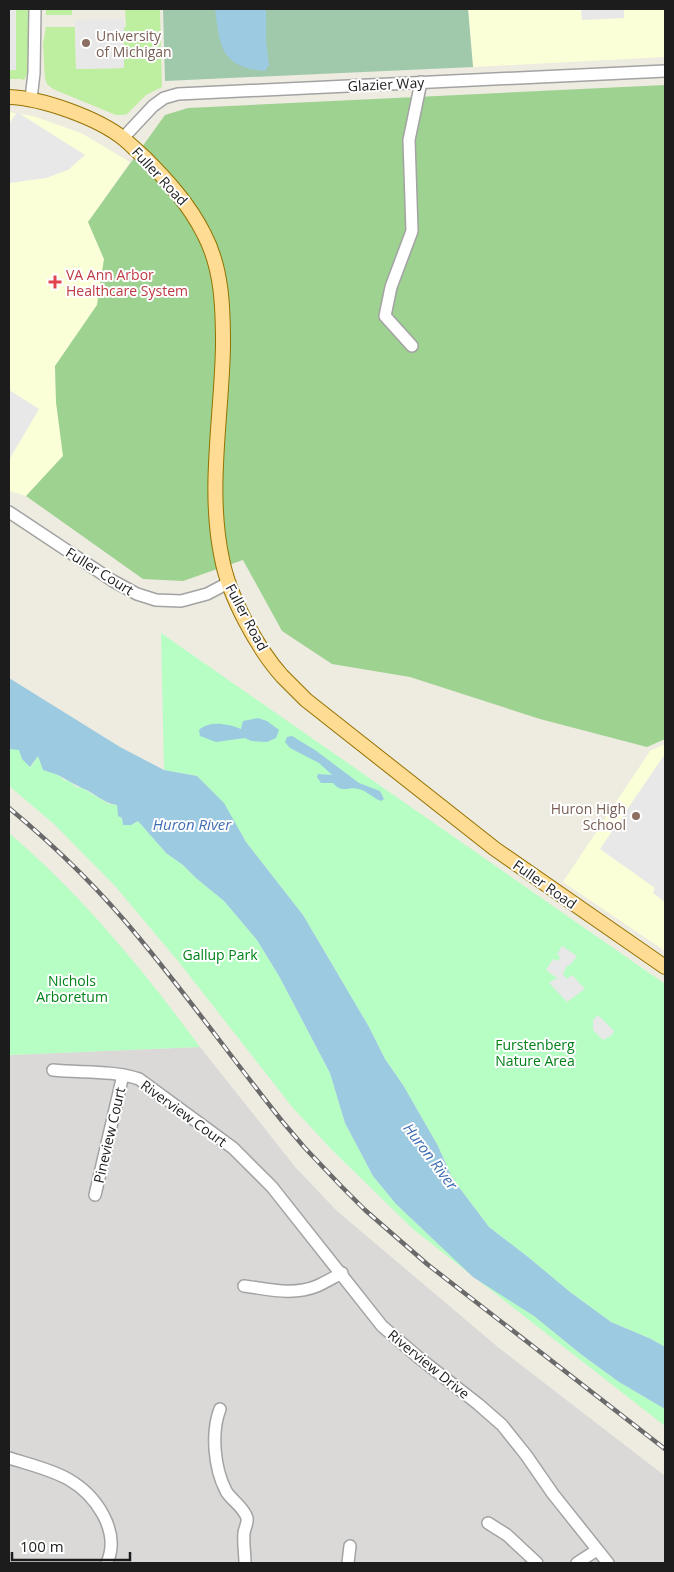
<svg xmlns="http://www.w3.org/2000/svg" width="674" height="1572" font-family="'Open Sans',sans-serif">
<rect width="100%" height="100%" fill="#eeebe0"/>
<!-- residential -->
<path fill="#dad9d8" d="M200,1047L296,1168L337,1211L499,1348L665,1476V1563H9V1055Z"/>
<!-- education -->
<g fill="#fbffd8">
<path d="M468,9H665V57L473,67Z"/>
<path d="M9,112L33,116L81,133L130,162L88,222L104,259L97,305L55,366L56,402L63,456L26,496L9,491Z"/>
<path d="M665,744V951L563,882L650,751Z"/>
</g>
<!-- grass -->
<g fill="#beeea0">
<path d="M16,9H29C29,25 33,68 24,80L21,79H9V70L16,69Z"/>
<rect x="46" y="9" width="26" height="6"/>
<path d="M125,9H160L162,87L146,95L127,114L123,115H116L53,89L47,84L45,78L43,44L46,27H75L76,69L124,68V32L118,27H126Z"/>
</g>
<!-- forest -->
<path fill="#9dd290" d="M665,85V739L647,747L540,719L410,677L332,664L282,631L243,560L183,581L143,579L26,496L63,456L56,402L55,366L97,305L104,259L88,222L165,115L188,108Z"/>
<!-- cemetery -->
<path fill="#9fc9aa" d="M163,9H468L473,67L165,81Z"/>
<!-- park -->
<g fill="#b7fec4">
<path d="M161,633L665,984V1347L651,1339L611,1322L570,1292L528,1257L489,1227L452,1178L438,1146L403,1085L385,1059L369,1027L303,915L246,842L223,803L197,776L164,770Z"/>
<path d="M10,748L19,749L22,759L31,767L38,756L43,770L58,775L64,780L69,781L76,787L82,788L109,804L118,805V815L131,825L138,821L166,853L183,865L196,878L224,901L257,940L279,976L330,1073L345,1123L373,1176L396,1204L436,1242L475,1275L496,1291L534,1316L582,1355L619,1382L665,1409V1426L414,1230L332,1150L293,1108L178,961L115,886L54,824L9,786Z"/>
<path d="M9,833C82,895 143,970 200,1047L9,1055Z"/>
</g>
<!-- parking -->
<g fill="#e8e8e8">
<path d="M9,9H15L16,70H9Z"/>
<path d="M581,9H624V18L582,20Z"/>
<path d="M124,19V68L76,69L75,20Z"/>
<path d="M17,112L85,155L68,170L46,178L9,183V124Z"/>
<path d="M9,390L39,409L9,460Z"/>
<path d="M665,754V902L653,893L655,888L600,849Z"/>
<path d="M562,946L577,956L571,964L567,966L563,974L567,979L572,975L585,989L567,1002L549,983L557,978L546,970L553,959L558,961L560,957L557,954Z"/>
<path d="M598,1015L614,1031L612,1035L603,1040L593,1030V1020Z"/>
</g>
<!-- water -->
<g fill="#9bcae1">
<path d="M215,9H266V40L269,65L265,71C221,67 220,48 215,9Z"/>
<path d="M9,678L120,747L164,770L197,776L224,803L246,842L303,915L369,1027L385,1059L403,1085L438,1146L452,1178L489,1227L528,1257L570,1292L611,1322L651,1339L665,1347V1409L619,1382L582,1355L534,1316L473,1277L396,1204L373,1176L345,1123L330,1073L279,976L257,940L224,901L196,878L183,865L166,853L138,821L131,825H123L122,818L118,816L117,805C103,803 95,793 82,788C74,784 67,780 58,775C53,773 48,772 43,770L38,756L30,767L22,759L19,750L9,749Z"/>
<path d="M258,718L267,721L279,730L276,738L267,742L251,741L245,738L216,742L200,736L199,730C210,720 228,724 241,729L243,721Z"/>
<path d="M292,736L315,750L359,783L380,791L384,799L381,801C373,798 367,791 359,789C348,786 342,794 333,783H321L317,777L318,774L332,775L319,763L290,748L285,742L287,737Z"/>
</g>
<g fill="none" stroke-linecap="round" stroke-linejoin="round">
<!-- minor casing -->
<g stroke="#a3a3a3" stroke-width="14">
<g id="minor">
<path d="M31,99L34,73L35,9"/>
<path d="M123,138L153,106L164,98L178,94L665,71"/>
<path d="M412,346L385,316L391,287L412,231L409,140L421,82"/>
<path d="M9,512L113,581L137,594L156,600L181,601L207,594L228,583"/>
<path d="M53,1070C81,1073 112,1070 139,1079L233,1148L272,1187L382,1326L418,1357L478,1404L502,1425L526,1455L553,1494L608,1563"/>
<path d="M95,1195L123,1075"/>
<path d="M244,1286C268,1289 293,1296 317,1286C326,1282 334,1277 342,1273"/>
<path d="M220,1409C211,1432 214,1468 226,1491C231,1500 244,1507 247,1518C248,1523 245,1527 244,1533C243,1543 245,1553 245,1563"/>
<path d="M9,1458C28,1464 50,1469 68,1479C96,1495 121,1531 107,1563"/>
<path d="M488,1523L507,1535L537,1563"/>
<path d="M348,1563L350,1546"/>
<path d="M577,1563L597,1550"/>
</g>
</g>
<!-- major casing -->
<g stroke="#937200" stroke-width="16">
<path id="major" d="M9,97C42,98 98,118 124,139C131,145 137,151 144,157C167,180 189,204 204,234C222,268 223,307 223,345C222,415 207,490 222,559C229,596 257,648 282,676C290,684 298,692 306,700L495,849L665,967"/>
</g>
<!-- minor -->
<use href="#minor" stroke="#fff" stroke-width="11"/>
<!-- major -->
<use href="#major" stroke="#ffdc94" stroke-width="14"/>
<!-- rail casing -->
<g stroke="#6a6a6a" stroke-width="4.5">
<path id="rail" d="M9,808C56,847 101,891 140,939C189,998 234,1061 282,1121L304,1147L342,1187L365,1210L427,1264L665,1449"/>
</g>
<!-- rail -->
<use href="#rail" stroke="#fff" stroke-width="2.5" stroke-dasharray="8" stroke-linecap="butt"/>
</g>
<!-- markers -->
<g fill="#8d6e63" stroke="#fff" stroke-width="2">
<circle cx="86" cy="43" r="5"/>
<circle cx="636" cy="816" r="5"/>
</g>
<path fill="#e0444e" stroke="#fff" stroke-width="2" d="M52.5 274.5h5v5h5v5h-5v5h-5v-5h-5v-5h5z"/>
<g text-anchor="middle" dominant-baseline="central" stroke-width="4" stroke-linejoin="round" paint-order="stroke">
<!-- education labels -->
<g font-size="14" fill="#785e54" stroke="#fff" text-anchor="start">
<text x="96" y="35">University<tspan x="96" dy="16">of Michigan</tspan></text>
<text x="626" y="808" text-anchor="end">Huron High<tspan x="626" dy="16">School</tspan></text>
</g>
<!-- street labels -->
<g font-size="14" fill="#1c1c1c" stroke="#fff">
<text transform="translate(386 84) rotate(-3)">Glazier Way</text>
<text transform="translate(160 176) rotate(47)">Fuller Road</text>
<text transform="translate(100 571) rotate(32)">Fuller Court</text>
<text transform="translate(247 617) rotate(62)">Fuller Road</text>
<text transform="translate(545 884) rotate(35)">Fuller Road</text>
<text transform="translate(184 1113) rotate(36)">Riverview Court</text>
<text transform="translate(109 1135) rotate(-77)">Pineview Court</text>
<text transform="translate(429 1364) rotate(39)">Riverview Drive</text>
</g>
<!-- health labels -->
<g font-size="14" fill="#be3a42" stroke="#fff" text-anchor="start">
<text x="66" y="274">VA Ann Arbor<tspan x="66" dy="16">Healthcare System</tspan></text>
</g>
<!-- park labels -->
<g font-size="14" fill="#018219" stroke="#fff">
<text x="220" y="954">Gallup Park</text>
<text x="72" y="980">Nichols<tspan x="72" dy="16">Arboretum</tspan></text>
<text x="535" y="1044">Furstenberg<tspan x="535" dy="16">Nature Area</tspan></text>
</g>
<!-- water labels -->
<g font-size="15" font-style="italic" fill="#406eb3" stroke="#fff">
<text x="192" y="824">Huron River</text>
<text transform="translate(431 1156) rotate(53)">Huron River</text>
</g>
</g>
<!-- border -->
<rect width="674" height="1572" fill="none" stroke="#1c1c1c" stroke-width="20"/>
<!-- scale -->
<path d="M12 1552v8h118v-8" fill="none" stroke="#1c1c1c" stroke-width="2.5"/>
<text x="20" y="1552" font-size="15" fill="#1c1c1c" stroke="#ffffff" stroke-width="4" paint-order="stroke">100 m</text>
</svg>
